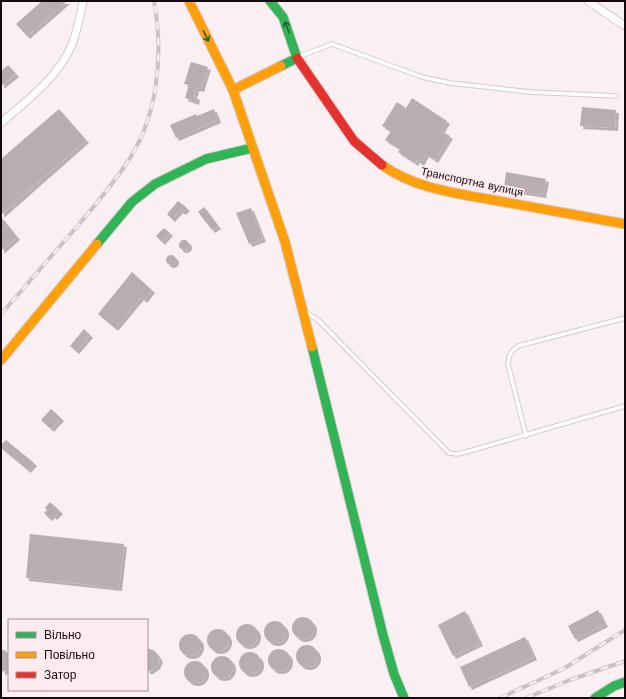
<svg xmlns="http://www.w3.org/2000/svg" width="626" height="699" font-family="'Work Sans',sans-serif">
<defs>
<filter id="shadow"><feDropShadow dx="3" dy="3" stdDeviation="0" flood-color="#0004"/></filter>
</defs>
<rect width="100%" height="100%" fill="#faeff2"/>
<!-- building -->
<g fill="#b8aeb1" filter="url(#shadow)">
<path d="M42,1H67L27,36L16,24Z"/>
<path d="M191,62L208,67L201,89L196,88L194,96L197,97L196,102L185,98L189,85L184,84Z"/>
<path d="M8,65L16,74L1,86V71Z"/>
<path d="M412,98L447,121L441,131L450,136L435,160L426,154L421,163L417,160L415,163L398,152L400,149L385,140L391,131L382,126L397,102L406,108Z"/>
<path d="M582,107L616,110L615,128L580,126Z"/>
<path d="M59,109L86,140L1,215V159Z"/>
<path d="M214,109L218,120L176,138L170,125L196,114L197,116Z"/>
<path d="M506,172L546,179L543,195L504,189Z"/>
<path d="M178,201L187,208L183,212L180,210L172,219L167,214Z"/>
<path d="M204,207L218,226L212,230L198,212Z"/>
<path d="M251,208L263,239L249,244L236,213Z"/>
<path d="M1,217L17,237L1,251Z"/>
<path d="M164,228L170,233L162,242L156,236Z"/>
<circle cx="184" cy="245" r="5"/>
<circle cx="171" cy="260" r="5"/>
<path d="M132,272L152,290L144,300L141,297L115,328L98,314Z"/>
<path d="M84,329L90,335L76,351L70,346Z"/>
<path d="M51,409L61,418L51,429L41,420Z"/>
<path d="M6,440L34,463L28,470L1,448V445Z"/>
<path d="M50,502L60,511L54,517L52,515L49,518L44,513L47,510L45,508Z"/>
<path d="M30,534L124,544L119,588L26,578Z"/>
<path d="M598,610L605,624L575,639L568,626Z"/>
<path d="M465,611L480,643L453,656L438,625Z"/>
<circle cx="303" cy="628" r="11"/>
<circle cx="275" cy="632" r="11"/>
<circle cx="247" cy="635" r="11"/>
<circle cx="218" cy="640" r="11"/>
<circle cx="190" cy="645" r="11"/>
<path d="M525,637L534,657L469,687L460,667Z"/>
<circle cx="307" cy="656" r="11"/>
<path d="M147,648L155,651L160,659L157,666L150,671H147Z"/>
<circle cx="279" cy="660" r="11"/>
<path d="M1,650H4L9,654V669L2,672Z"/>
<circle cx="250" cy="663" r="11"/>
<circle cx="222" cy="667" r="11"/>
<circle cx="195" cy="672" r="11"/>
</g>
<g fill="none" stroke-linecap="round" stroke-linejoin="round">
<!-- lane casing -->
<g stroke="#d5cacd" stroke-width="5.5">
<g id="lane">
<path d="M298,57L332,44L422,77L450,83L530,92L616,96"/>
<path d="M306,312L319,321L449,453L457,454L466,452L625,406"/>
<path d="M526,436L508,364L509,357L512,351L518,346L625,318"/>
</g>
</g>
<!-- street casing -->
<g stroke="#d5cacd" stroke-width="9">
<g id="street">
<path d="M588,1L625,26"/>
<path d="M1,123C26,101 55,80 70,49C77,34 80,17 83,1"/>
</g>
</g>
<!-- fast casing -->
<g stroke="#d5cacd" stroke-width="11">
<g id="fast">
<path d="M270,1L283,17L297,58L281,66"/>
<path d="M97,244L132,202L155,184L206,159L252,148"/>
<path d="M312,347L383,635L394,674L404,698"/>
<path d="M595,698L614,686L625,682"/>
</g>
</g>
<!-- slow casing -->
<g stroke="#d5cacd" stroke-width="11">
<g id="slow">
<path d="M189,1L233,90L281,66"/>
<path d="M233,90L285,242L312,347"/>
<path d="M382,165C416,190 463,194 504,202C544,209 585,217 625,224"/>
<path d="M1,360L97,244"/>
</g>
</g>
<!-- jam casing -->
<g stroke="#d5cacd" stroke-width="11">
<path id="jam" d="M297,58L354,141L382,165"/>
</g>
<!-- lane -->
<use href="#lane" stroke="#fefdfd" stroke-width="3.5"/>
<!-- street -->
<use href="#street" stroke="#fefdfd" stroke-width="7"/>
<!-- fast -->
<use href="#fast" stroke="#30b455" stroke-width="9"/>
<!-- slow -->
<use href="#slow" stroke="#ff9f0a" stroke-width="9"/>
<!-- jam -->
<use href="#jam" stroke="#e5322d" stroke-width="9"/>
<!-- rail casing -->
<g stroke="#c8c4c6" stroke-width="4">
<g id="rail">
<path d="M1,314C26,286 50,257 75,229C92,209 109,189 124,167C158,120 164,57 154,1"/>
<path d="M500,698L563,669L625,630"/>
<path d="M526,698L570,680L625,661"/>
</g>
</g>
<!-- rail -->
<use href="#rail" stroke="#feebf0" stroke-width="2.5" stroke-dasharray="8" stroke-linecap="butt"/>
</g>
<!-- one-way arrows -->
<defs><path id="oneway-shaft" d="M-6 0H5M1.5-3L5.5 0L1.5 3" fill="none" stroke-width="1.6" stroke-linecap="round" stroke-linejoin="round"/></defs>
<g stroke="#226032">
<use href="#oneway-shaft" transform="translate(287 27) rotate(-111)"/>
<use href="#oneway-shaft" transform="translate(206 36) rotate(64)"/>
</g>
<g text-anchor="middle" dominant-baseline="central" stroke-width="3.5" stroke-linejoin="round" paint-order="stroke">
<!-- street labels -->
<g font-size="11" fill="#150b0e" stroke="#feebf0">
<text transform="translate(472 182) rotate(12)">Транспортна вулиця</text>
</g>
</g>
<!-- border -->
<rect width="626" height="699" fill="none" stroke="#150b0e" stroke-width="4"/>
<!-- legend -->
<rect x="8" y="619" width="140" height="72" fill="#feebf0" stroke="#a19196"/>
<rect x="16" y="632" width="20" height="6" fill="#30b455" stroke="#a19196"/>
<text x="44" y="639" font-size="12" fill="#150b0e">Вільно</text>
<rect x="16" y="652" width="20" height="6" fill="#ff9f0a" stroke="#a19196"/>
<text x="44" y="659" font-size="12" fill="#150b0e">Повільно</text>
<rect x="16" y="672" width="20" height="6" fill="#e5322d" stroke="#a19196"/>
<text x="44" y="679" font-size="12" fill="#150b0e">Затор</text>
</svg>
